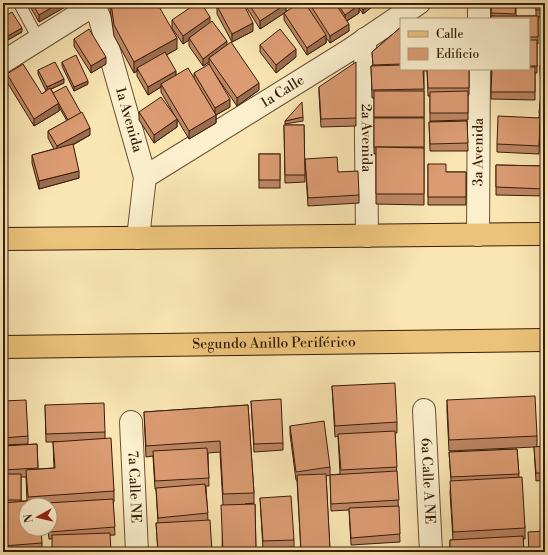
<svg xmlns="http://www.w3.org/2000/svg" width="548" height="555" font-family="'Libre Bodoni',serif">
<rect width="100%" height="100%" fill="#f9e6b3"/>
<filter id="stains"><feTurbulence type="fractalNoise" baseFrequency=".005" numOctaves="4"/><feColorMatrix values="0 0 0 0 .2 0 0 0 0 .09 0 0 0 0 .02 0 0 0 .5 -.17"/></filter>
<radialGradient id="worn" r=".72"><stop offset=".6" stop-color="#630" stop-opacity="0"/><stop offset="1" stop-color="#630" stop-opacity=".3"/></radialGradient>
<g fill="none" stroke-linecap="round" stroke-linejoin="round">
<!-- lane casing -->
<g stroke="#694f34" stroke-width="13">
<path id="lane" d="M19,3L39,40"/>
</g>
<!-- street casing -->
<g stroke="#694f34" stroke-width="24">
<g id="street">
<path id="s1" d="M94,5L100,19L145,177L138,238"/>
<path d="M479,19V3"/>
<path id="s2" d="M365,39L367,236"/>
<path d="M3,62L97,3"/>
<path id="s3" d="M145,177L348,51L419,3"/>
<path id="s4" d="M478,235L479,69"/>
<path id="s5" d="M424,410L431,552"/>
<path id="s6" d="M131,422L137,552"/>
</g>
</g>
<!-- primary casing -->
<g stroke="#391d09" stroke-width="24">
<g id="primary">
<path d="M3,239L545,234"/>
<path id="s7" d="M3,347L545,340"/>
</g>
</g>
<!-- lane -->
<use href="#lane" stroke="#fbefce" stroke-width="11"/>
<!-- street -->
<use href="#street" stroke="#fbefce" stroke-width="22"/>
<!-- primary -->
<use href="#primary" stroke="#ecc37a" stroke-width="22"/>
</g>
<!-- wall -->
<g fill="#bd8663" stroke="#391d09" fill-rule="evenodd">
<path d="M28,3H72L39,22Z"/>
<path d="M110,3H157L177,49L166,55L176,75L194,78V73L209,65V62L203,66L189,46V40L183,44L172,28V20L210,22L259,90L237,106L212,70L230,107L216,115V123L189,139L177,119V127L154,143L139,120V112L176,118L161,92V87L148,95L137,76V71L134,73L114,36L110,9Z"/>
<path d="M245,3H296L288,8L286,5V11L306,5V3H373V6L363,14L359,8V13L347,21L349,31L330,43L326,38V43L307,55L284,20V13L260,29L245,5Z"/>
<path d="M492,3H516V16H536V3H545V17H538V44H537V73H535V100L491,99L492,69H529V19L491,16Z"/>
<path d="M217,6L253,31L232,42L217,14Z"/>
<path d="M3,17L22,32L6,41L3,36Z"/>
<path d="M401,27V69H424V205L376,204V154H374V98H372L371,66H373L372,52Z"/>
<path d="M74,39L106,64L91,73L74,46Z"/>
<path d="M260,45L296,57L276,73L260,52Z"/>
<path d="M62,62L88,84L74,91L62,66Z"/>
<path d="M540,65H545V121H540L539,154L497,152V144L539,118L541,93Z"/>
<path d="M425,69H469V95H468V120L430,121V96H428L427,71H425Z"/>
<path d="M38,70L64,83L51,89L53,93L90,135L73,145L79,178L39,189L32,163V155L54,149L48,138V131L67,121L59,107V111L34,126L7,82V74L42,94L46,91L38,74Z"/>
<path d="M319,87L356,118V126L321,127L319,94Z"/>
<path d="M303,117V121L285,124V121Z"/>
<path d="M467,121L468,151H430L429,122Z"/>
<path d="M284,125H304L305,182L285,183Z"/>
<rect x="259" y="154" width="21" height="34"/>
<path d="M305,159L338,172L359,195V203L308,206Z"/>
<path d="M428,164L446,172H466V205H428Z"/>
<path d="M496,165L545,166V196L496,195Z"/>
<path d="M332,386L397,422V433H395L400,542L351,545L349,510L331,511L330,475L326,476L330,552H301L297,480H296L290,434V426L330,467V475L340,474L338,436L335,437Z"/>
<path d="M543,393H545V434L543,404Z"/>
<path d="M447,400L537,436V447L545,446V480L536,481L534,447L449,451L447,411Z"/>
<path d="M3,401L28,436V444L3,445Z"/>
<path d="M251,401L283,443V450L254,452Z"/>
<path d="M45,405L105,432V439L114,491V502H113L115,535L49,539L48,529H50V505H26L42,543V552H3V446L37,444L38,469L54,468L53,442H57H46ZM21,477H26L27,501H21Z"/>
<path d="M248,405L254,493V503L245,504H255L256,552H222L223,505L220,452L208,453L209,486H206L208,520L212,552H158L156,523H158L156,489H155L153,456L146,457L144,412Z"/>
<path d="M517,449L519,477L525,528V539H523L524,552H450V540H453L450,492L451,481L449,452Z"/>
<path d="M260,498L294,540V547L263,549Z"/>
</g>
<!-- shaded-wall -->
<g fill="#9a6d50" stroke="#391d09">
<path d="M59,3H72L39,22V15Z"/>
<path d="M214,3H219L214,5Z"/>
<path d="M288,3H296L288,8Z"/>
<path d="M372,3H373V6L363,14V10Z"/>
<path d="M286,4V12L260,29V21Z"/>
<path d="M359,5V13L345,22V15Z"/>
<path d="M210,17V25L189,38V40L183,44V36Z"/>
<path d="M253,23V31L232,42V34Z"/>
<path d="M349,24V31L330,43V36Z"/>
<path d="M22,28V32L6,41V37Z"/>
<path d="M326,35V43L307,55V48Z"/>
<path d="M177,38V49L138,71L137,68V71L134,73V62Z"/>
<path d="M227,41V49L209,58V62L203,66V59Z"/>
<path d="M296,49V57L276,73V65Z"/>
<path d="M106,57V64L91,73V66Z"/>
<path d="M176,71V79L161,84V87L148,95V87Z"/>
<path d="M64,79V83L47,91V87Z"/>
<path d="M88,81V84L74,91V87Z"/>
<path d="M259,83V90L237,106V98Z"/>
<path d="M230,99V107L216,115V123L189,139V131L215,115V108Z"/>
<path d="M59,103V111L34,126V119Z"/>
<path d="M177,119V127L154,143V135Z"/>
<path d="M90,128V135L57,153V146Z"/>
<path d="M79,171V178L39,189V181Z"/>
</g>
<!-- building -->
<g fill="#dc9c73" stroke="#391d09">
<path d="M32,3H59L39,15Z"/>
<path d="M111,3H157L177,38L134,62L114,25Z"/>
<path d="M197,3H201L210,17L183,36L172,20Z"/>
<path d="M224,3H243L253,23L232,34L217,6Z"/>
<path d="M248,3H286V4L260,21Z"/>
<path d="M299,3H305L326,35L307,48L284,13Z"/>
<path d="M309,3H335L349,24L330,36Z"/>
<path d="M337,3H357L359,5L345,15Z"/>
<path d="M358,3H372L363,10Z"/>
<path d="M492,3H516L515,14L491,13Z"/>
<rect x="536" y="3" width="9" height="7"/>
<path d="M12,12L22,28L6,37L3,32V17Z"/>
<path d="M491,16H538V37H529V19H491Z"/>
<path d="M212,21L227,41L203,59L189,38Z"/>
<path d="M401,27V64L373,65L372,52Z"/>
<path d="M89,29L106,57L91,66L74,39Z"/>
<path d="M280,29L296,49L276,65L260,45Z"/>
<rect x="529" y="40" width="8" height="26"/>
<path d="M231,42L259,83L237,98L209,58Z"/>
<path d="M165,52L176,71L148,87L137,68Z"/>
<path d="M76,55L88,81L74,87L62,62Z"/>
<path d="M55,62L64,79L47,87L38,70Z"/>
<path d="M356,62V118L321,119L319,87Z"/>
<path d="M23,64L42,94L50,88L59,103L34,119L7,74Z"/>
<path d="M209,64L230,99L215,108L194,73Z"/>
<path d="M401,65V69H423L424,89L372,90L371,66Z"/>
<path d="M540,65H545V91H541Z"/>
<path d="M529,67H535V92H491L492,69H529Z"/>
<path d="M188,68L216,115L189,131L161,84Z"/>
<path d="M427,69H469V88H428Z"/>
<path d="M66,86L81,113L68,120L53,93Z"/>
<rect x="374" y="91" width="50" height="26"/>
<path d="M468,91V113H430V92Z"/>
<path d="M541,93L545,94V114L539,113Z"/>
<path d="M161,97L177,119L154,135L139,112Z"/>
<path d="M302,102L303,117L285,121Z"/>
<path d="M82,112L90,128L57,146L48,131Z"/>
<path d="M498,116L540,118L539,146L497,144Z"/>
<rect x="374" y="118" width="50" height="29"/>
<path d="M467,121L468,143L430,144L429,122Z"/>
<path d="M284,125H304L305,175H285Z"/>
<path d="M73,144L79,171L39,181L32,155Z"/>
<path d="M376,147L424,148V194H376Z"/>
<rect x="259" y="154" width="21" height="26"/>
<path d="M337,157L338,172L358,171L359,195L308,198L305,159Z"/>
<path d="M428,164H446V172H466V197H428Z"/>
<path d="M496,165L545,166V189L496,187Z"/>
<path d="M395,383L397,422L335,426L332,386Z"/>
<path d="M543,393H545V423Z"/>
<path d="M535,396L537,436L449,440L447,400Z"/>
<path d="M281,399L283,443L254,444L251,401Z"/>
<path d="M26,400L28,436L3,438V401Z"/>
<path d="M104,403L105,432L46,434L45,405Z"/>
<path d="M248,405L254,493L223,494L220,441L146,446L144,412Z"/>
<path d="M324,421L330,467L296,472L290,426Z"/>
<path d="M395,431L397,467L341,470L338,434Z"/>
<path d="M111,438L114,491L28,497L26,470L55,468L53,442Z"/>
<path d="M37,444L38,468L3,470V446Z"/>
<path d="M545,446V473H536L534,447Z"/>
<path d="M207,448L209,478L155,481L153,451Z"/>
<path d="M517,449L519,474L451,477L449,452Z"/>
<path d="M397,471L399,500L331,504L330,475Z"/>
<rect x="3" y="474" width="18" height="26"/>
<path d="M326,474L330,549L301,551L297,475Z"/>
<path d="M522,477L525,528L453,532L450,481Z"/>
<path d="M205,484L208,513L158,518L156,488Z"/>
<path d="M291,496L294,540L263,541L260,498Z"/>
<path d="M113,499L115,527L49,532V529H50V505H47V503Z"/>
<path d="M39,500V505H26V529H41L42,543L3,546V503Z"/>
<path d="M255,504L256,551L223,552L221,505Z"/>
<path d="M399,506L400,534L351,538L349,508Z"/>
<path d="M210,520L212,552H158L156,523Z"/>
<path d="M545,531V552H529L528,532Z"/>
<path d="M110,533L111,552H52V535Z"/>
<path d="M523,536L524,552H450V540Z"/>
</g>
<g text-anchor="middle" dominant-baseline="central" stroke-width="3" stroke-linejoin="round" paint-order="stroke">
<!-- street labels -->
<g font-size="14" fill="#391d09" stroke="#fbefce">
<text stroke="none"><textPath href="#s3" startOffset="162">1a Calle</textPath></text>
<text stroke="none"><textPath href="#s1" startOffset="120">1a Avenida</textPath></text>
<text stroke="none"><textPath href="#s2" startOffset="99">2a Avenida</textPath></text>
<text stroke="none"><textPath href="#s4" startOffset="83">3a Avenida</textPath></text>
<text stroke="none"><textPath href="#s7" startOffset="271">Segundo Anillo Periférico</textPath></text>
<text stroke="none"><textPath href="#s5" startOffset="71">6a Calle A NE</textPath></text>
<text stroke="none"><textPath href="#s6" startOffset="65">7a Calle NE</textPath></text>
</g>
</g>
<!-- margin -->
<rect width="548" height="555" fill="none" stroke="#f9e6b3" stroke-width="16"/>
<rect x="4" y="4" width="540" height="547" fill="none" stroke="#391d09" stroke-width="2"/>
<rect x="8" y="8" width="532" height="539" fill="none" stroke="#391d09"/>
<!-- legend -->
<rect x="400" y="18" width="130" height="52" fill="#fbefce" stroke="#ad9b7f"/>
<rect x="408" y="31" width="20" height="6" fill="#ecc37a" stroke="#ad9b7f"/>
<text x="436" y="38" font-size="12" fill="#391d09">Calle</text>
<rect x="408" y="48" width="20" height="12" fill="#dc9c73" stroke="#ad9b7f"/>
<text x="436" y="58" font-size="12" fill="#391d09">Edificio</text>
<!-- north arrow -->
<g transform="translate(38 517) rotate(262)"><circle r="19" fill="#fbefce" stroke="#ad9b7f"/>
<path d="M0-3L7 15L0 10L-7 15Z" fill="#8f2418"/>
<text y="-6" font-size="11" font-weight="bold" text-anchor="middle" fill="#391d09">N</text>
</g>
<rect width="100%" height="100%" filter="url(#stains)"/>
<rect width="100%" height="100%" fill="url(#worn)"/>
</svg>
